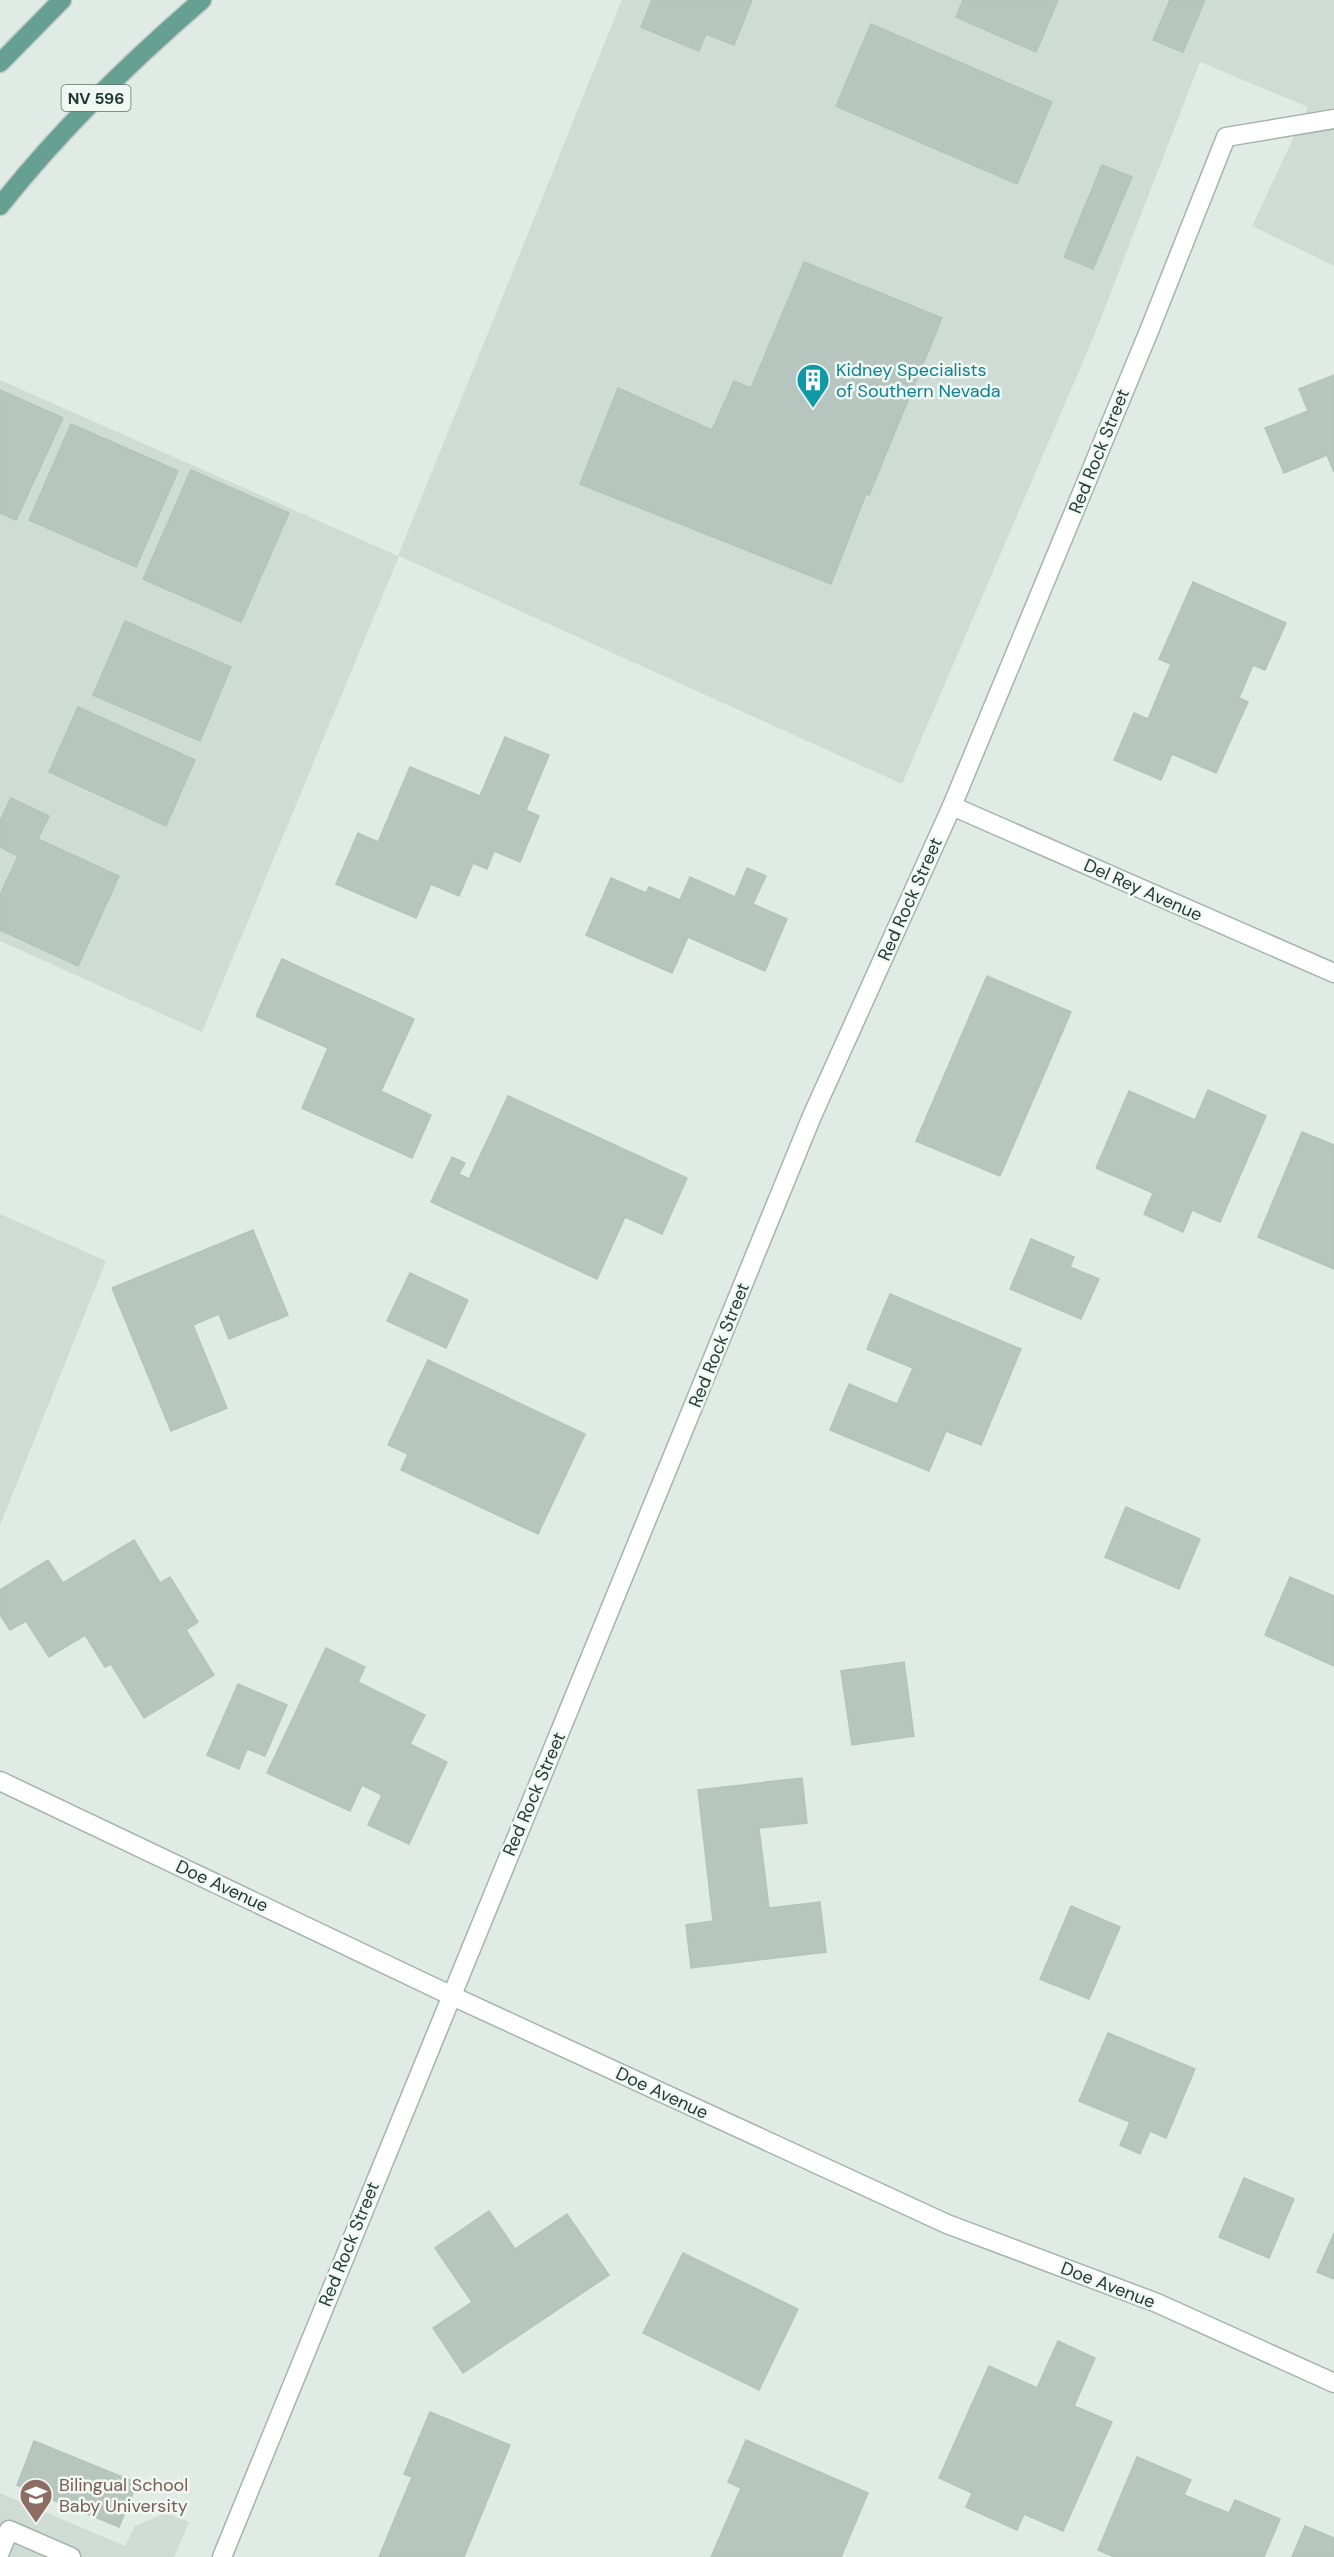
<svg xmlns="http://www.w3.org/2000/svg" width="1334" height="2557" font-family="'DM Sans',sans-serif">
<rect width="100%" height="100%" fill="#e0ebe6"/>
<!-- built -->
<g fill="#cfdbd5">
<path d="M622,0H1334V266L1252,226L1308,107L1200,62L1094,336L902,784L399,556L202,1032L0,941V380L398,556Z"/>
<path d="M0,1214L106,1261L0,1525Z"/>
<path d="M0,2493L125,2546L135,2526L166,2513L189,2522L174,2557H0Z"/>
</g>
<!-- building -->
<g fill="#b6c6bf" stroke="#b3c4bd" stroke-width="1.5">
<path d="M652,0H752L734,45L706,34L699,51L641,27Z"/>
<path d="M963,0H1058L1036,52L956,17Z"/>
<path d="M1170,0H1205L1183,52L1153,40Z"/>
<path d="M871,24L1052,102L1017,184L836,106Z"/>
<path d="M1102,165L1132,177L1093,269L1064,257Z"/>
<path d="M804,262L942,318L869,495L866,494L831,584L580,484L618,388L712,430L734,381L751,388Z"/>
<path d="M1334,375V472L1327,455L1284,473L1265,428L1308,411L1299,389Z"/>
<path d="M0,390L63,418L16,520L0,513Z"/>
<path d="M71,424L178,471L136,567L29,520Z"/>
<path d="M191,470L289,513L241,622L143,579Z"/>
<path d="M1193,582L1286,623L1265,670L1253,665L1239,698L1248,702L1216,773L1172,754L1161,780L1114,760L1134,713L1148,719L1171,664L1159,659Z"/>
<path d="M125,621L231,667L200,741L93,695Z"/>
<path d="M78,707L195,760L166,826L49,772Z"/>
<path d="M505,737L549,755L526,810L539,816L520,862L494,851L487,869L473,863L459,896L431,884L416,918L336,884L358,833L378,842L410,767L480,796Z"/>
<path d="M11,798L49,816L38,839L119,876L78,966L0,930V895L18,856L0,847V821Z"/>
<path d="M747,868L766,876L753,904L787,919L765,971L688,937L672,973L586,935L611,878L646,893L649,887L680,900L690,877L735,897Z"/>
<path d="M282,959L414,1019L381,1091L431,1115L412,1158L302,1108L328,1048L256,1016Z"/>
<path d="M987,976L1071,1012L1000,1176L916,1141Z"/>
<path d="M1208,1090L1266,1116L1220,1222L1192,1210L1183,1232L1144,1214L1153,1193L1096,1168L1129,1091L1195,1120Z"/>
<path d="M508,1096L687,1178L662,1234L625,1217L597,1279L431,1202L452,1157L465,1163L459,1174L469,1179Z"/>
<path d="M1302,1132L1334,1145V1269L1258,1237Z"/>
<path d="M253,1230L288,1315L229,1339L219,1314L193,1325L227,1408L171,1431L112,1288Z"/>
<path d="M1031,1239L1074,1257L1070,1267L1099,1279L1081,1319L1010,1289Z"/>
<path d="M410,1273L468,1300L446,1348L387,1321Z"/>
<path d="M890,1294L1021,1349L981,1445L946,1431L929,1471L830,1430L849,1384L897,1404L913,1368L867,1349Z"/>
<path d="M428,1360L585,1434L538,1534L401,1470L408,1454L388,1445Z"/>
<path d="M1126,1507L1200,1539L1179,1589L1105,1557Z"/>
<path d="M134,1540L160,1583L170,1577L198,1622L186,1630L214,1675L144,1718L111,1664L105,1667L85,1635L49,1657L26,1621L10,1630L0,1615V1590L48,1560L63,1583Z"/>
<path d="M1290,1577L1334,1596V1666L1265,1635Z"/>
<path d="M326,1648L365,1667L358,1682L425,1715L410,1744L447,1762L409,1844L368,1825L382,1795L362,1785L350,1811L267,1773Z"/>
<path d="M904,1662L914,1736L852,1745L841,1671Z"/>
<path d="M238,1684L287,1705L265,1756L247,1749L239,1769L207,1755Z"/>
<path d="M802,1778L807,1823L759,1828L769,1908L820,1902L826,1952L691,1968L686,1925L713,1921L698,1790Z"/>
<path d="M1071,1906L1120,1927L1089,1999L1040,1979Z"/>
<path d="M1108,2033L1195,2069L1166,2138L1150,2131L1140,2154L1120,2145L1130,2122L1079,2101Z"/>
<path d="M1244,2178L1294,2199L1269,2258L1219,2237Z"/>
<path d="M489,2211L515,2249L567,2214L609,2275L463,2373L433,2328L472,2302L435,2248Z"/>
<path d="M1334,2233V2279L1317,2272Z"/>
<path d="M683,2253L798,2309L759,2390L643,2333Z"/>
<path d="M1058,2341L1095,2358L1074,2406L1112,2422L1063,2531L1024,2514L1017,2530L966,2507L972,2493L939,2478L989,2366L1037,2388Z"/>
<path d="M430,2412L510,2445L464,2557H379L412,2477L404,2474Z"/>
<path d="M746,2440L868,2493L841,2557H711L741,2488L728,2482Z"/>
<path d="M34,2441L137,2483L119,2527L17,2485Z"/>
<path d="M1137,2457L1191,2480L1184,2495L1229,2513L1235,2500L1280,2519L1264,2557H1114L1098,2550Z"/>
<path d="M1305,2526L1334,2538V2557H1292Z"/>
</g>
<g fill="none" stroke-linecap="round" stroke-linejoin="round">
<!-- minor casing -->
<g stroke="#a3b3ad" stroke-width="21">
<g id="minor">
<path d="M952,806L1334,973"/>
<path d="M0,1781L450,1995L947,2224L1157,2303L1334,2383"/>
<path d="M0,2552L9,2530L71,2557"/>
<path d="M222,2557L812,1116L952,806L1149,331L1226,137L1334,119"/>
</g>
</g>
<!-- major casing -->
<g stroke="#c1c8c6" stroke-width="21">
<g id="major">
<path d="M0,63L62,0"/>
<path d="M0,206C60,130 129,63 202,0"/>
</g>
</g>
<!-- minor -->
<use href="#minor" stroke="#fff" stroke-width="18"/>
<!-- major -->
<use href="#major" stroke="#65a092" stroke-width="18"/>
</g>
<!-- icons -->
<defs>
<g id="building-pin" transform="scale(1.725)"><path d="M0 17L-7.5 6A9.5 9.5 0 1 1 7.5 6Z" fill="#0f9aa8" stroke="#f1f8f4"/><path d="M-4-6H4V6H1V3H-1V6H-4ZM-2.5-4.3h1.7v1.8h-1.7ZM.8-4.3h1.7v1.8H.8ZM-2.5-1h1.7V.8h-1.7ZM.8-1h1.7V.8H.8Z" fill="#fff"/></g>
<g id="school-pin" transform="scale(1.725)"><path d="M0 17L-7.5 6A9.5 9.5 0 1 1 7.5 6Z" fill="#8d6e63" stroke="#f1f8f4"/><path d="M0-5L7-2L0 1L-7-2ZM-4 1L0 2.5L4 1V4Q0 6-4 4Z" fill="#fff"/></g>
</defs>
<g fill-rule="evenodd">
<use href="#building-pin" x="813" y="380"/>
<use href="#school-pin" x="36" y="2495"/>
</g>
<g text-anchor="middle" dominant-baseline="central" stroke-width="5" stroke-linejoin="round" paint-order="stroke">
<!-- shield labels -->
<rect fill="#f1f8f4" stroke="#5f746e" stroke-width="1.5" x="61.5" y="85" width="69" height="26" rx="4.5"/>
<g font-size="16" font-weight="bold" fill="#213b34">
<text x="96" y="98">NV 596</text>
</g>
<!-- culture labels -->
<g font-size="18" fill="#0d838f" stroke="#f1f8f4" text-anchor="start">
<text x="836" y="370">Kidney Specialists<tspan x="836" dy="21">of Southern Nevada</tspan></text>
</g>
<!-- street labels -->
<g font-size="18" fill="#213b34" stroke="#f1f8f4">
<text transform="translate(1099 451) rotate(-68)">Red Rock Street</text>
<text transform="translate(1143 890) rotate(24)">Del Rey Avenue</text>
<text transform="translate(910 899) rotate(-66)">Red Rock Street</text>
<text transform="translate(719 1345) rotate(-68)">Red Rock Street</text>
<text transform="translate(534 1794) rotate(-67)">Red Rock Street</text>
<text transform="translate(222 1886) rotate(25)">Doe Avenue</text>
<text transform="translate(662 2093) rotate(25)">Doe Avenue</text>
<text transform="translate(349 2244) rotate(-68)">Red Rock Street</text>
<text transform="translate(1108 2285) rotate(21)">Doe Avenue</text>
</g>
<!-- education labels -->
<g font-size="18" fill="#785e54" stroke="#f1f8f4" text-anchor="start">
<text x="59" y="2485">Bilingual School<tspan x="59" dy="21">Baby University</tspan></text>
</g>
</g>
</svg>
